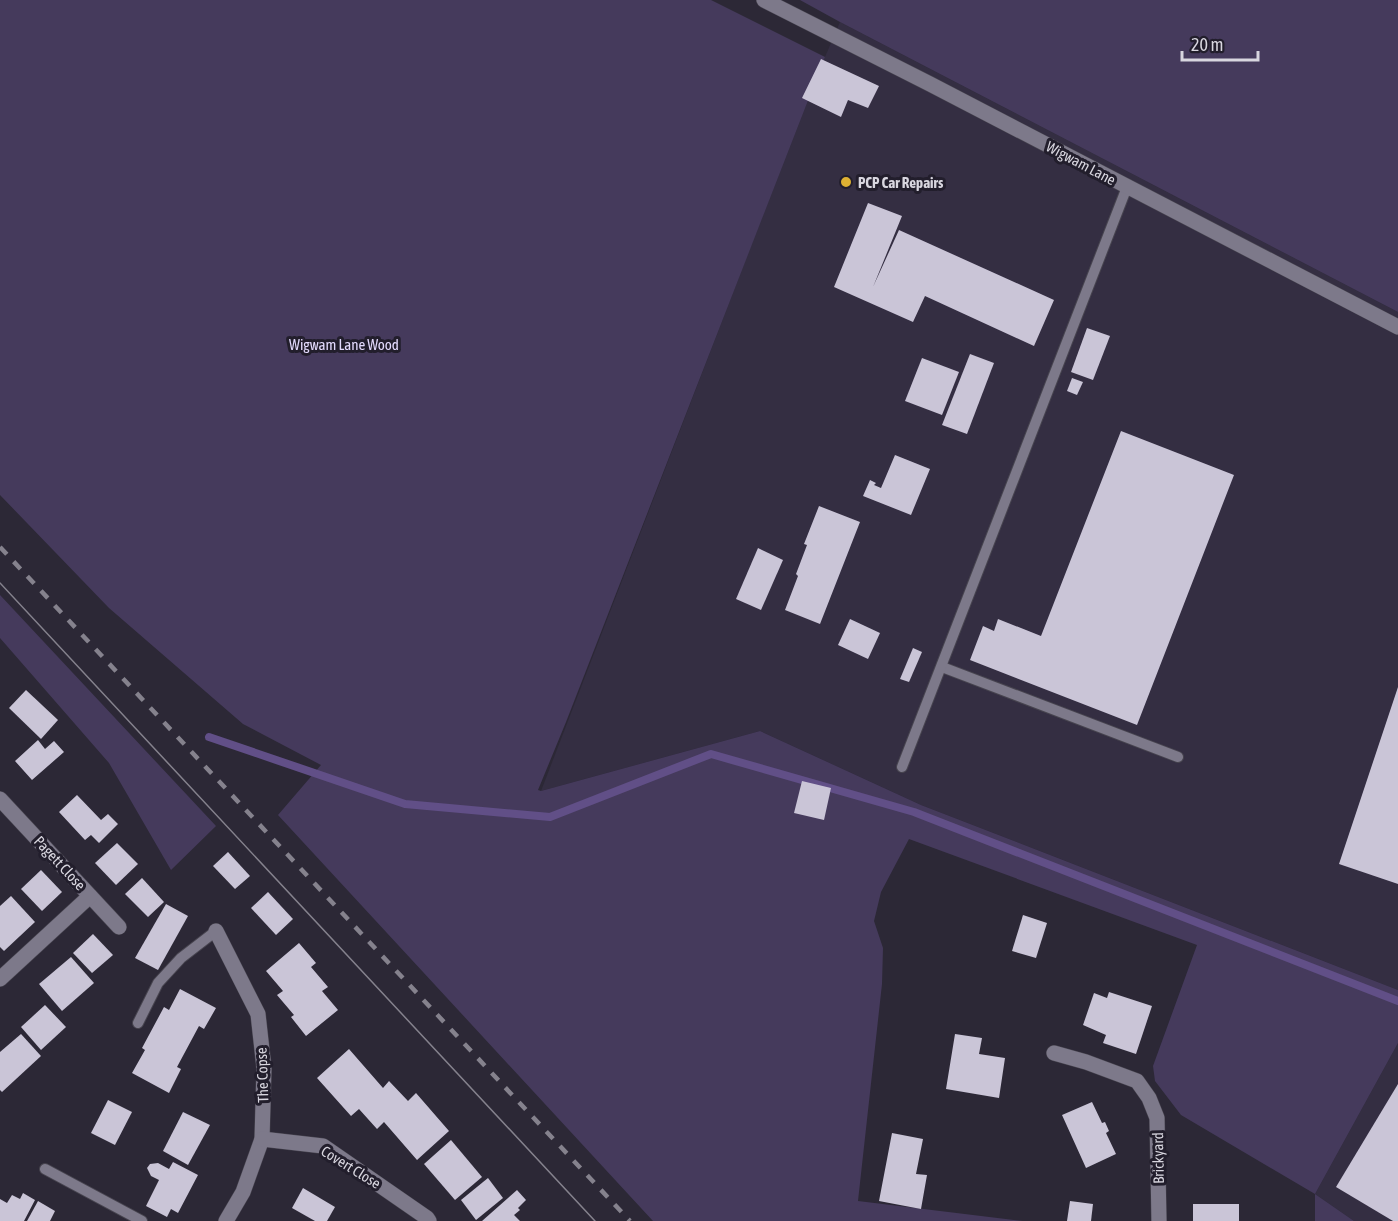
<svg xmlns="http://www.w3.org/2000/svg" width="1398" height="1221" font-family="'Asap Condensed',sans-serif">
<rect width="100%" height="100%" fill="#2c2836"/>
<!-- built -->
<g fill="#342e42">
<path d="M840,22L1398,312V990L921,805L760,731L541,791L751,246L825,57Z"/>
<path d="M1398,1043V1221H1354L1315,1194Z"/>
</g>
<!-- green -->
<g fill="#453a5c">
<path d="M0,0H711L825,57L566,722L538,790L541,791L760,731L921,805L1398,990V1043L1315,1194L1354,1221H1315V1194L1181,1115L1155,1081L1153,1066L1197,945L909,839L881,892L874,921L883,948L882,984L858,1201L1023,1221H653L278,815L321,765L243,724L109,608L0,495Z"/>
<path d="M800,0H1398V312L840,22Z"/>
<path d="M0,595L216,826L171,870L109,763L0,638Z"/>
</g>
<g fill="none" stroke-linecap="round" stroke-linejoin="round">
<!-- stream -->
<path stroke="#614f87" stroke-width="8" d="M209,737L405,804L550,817L711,754L914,812L1398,1001"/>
</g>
<!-- building -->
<g fill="#cac5d7">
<path d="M821,59L879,86L868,108L848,100L841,117L802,98Z"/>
<path d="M868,203L902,216L873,287L899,230L1054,300L1034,346L925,296L913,322L834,287Z"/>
<path d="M1087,328L1110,336L1093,380L1071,372Z"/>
<path d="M970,354L994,363L967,434L942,425Z"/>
<path d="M922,358L959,372L942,415L905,401Z"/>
<path d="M1072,378L1083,382L1077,395L1067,391Z"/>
<path d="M1121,431L1234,475L1137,725L970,660L983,626L994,631L998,619L1041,636Z"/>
<path d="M895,455L930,469L911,515L863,496L870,480L876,483L874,485L881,488Z"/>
<path d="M819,506L860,522L820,624L785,610L798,576L796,574L807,545L804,544Z"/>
<path d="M758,548L783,560L761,610L736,599Z"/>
<path d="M850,619L880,633L868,659L838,645Z"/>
<path d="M913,648L922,652L909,682L900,679Z"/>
<path d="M1398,687V884L1339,864Z"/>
<path d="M26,690L58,720L41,739L9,708Z"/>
<path d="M38,740L45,749L54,741L64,752L32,780L15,761Z"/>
<path d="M802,781L831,788L824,820L794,813Z"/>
<path d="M77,795L101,820L108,814L118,824L99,843L91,835L85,840L59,812Z"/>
<path d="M117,843L138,864L116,885L95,863Z"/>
<path d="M228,852L250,876L235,889L213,866Z"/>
<path d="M41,870L62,892L42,911L21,889Z"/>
<path d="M142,878L164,902L148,917L125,894Z"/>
<path d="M268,892L293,919L276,935L251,908Z"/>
<path d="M11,896L35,922L4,951L0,947V906Z"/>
<path d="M166,904L188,916L158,970L135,958Z"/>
<path d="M1023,915L1047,923L1036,958L1012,951Z"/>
<path d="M93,934L113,955L92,973L73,953Z"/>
<path d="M299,943L316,963L311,967L328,987L322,991L338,1010L306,1036L291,1017L294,1015L277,995L283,991L266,971Z"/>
<path d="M71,957L94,983L62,1011L39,984Z"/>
<path d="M180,989L216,1008L204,1029L199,1026L177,1067L181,1069L169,1093L132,1073L145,1050L142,1048L164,1007L169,1010Z"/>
<path d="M1109,992L1152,1006L1136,1054L1103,1043L1106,1035L1083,1025L1094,993L1107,998Z"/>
<path d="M45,1005L66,1027L41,1050L21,1027Z"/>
<path d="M21,1034L41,1056L2,1092L0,1090V1052Z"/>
<path d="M955,1034L982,1038L979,1054L1005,1058L999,1098L946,1089Z"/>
<path d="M349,1049L383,1088L389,1081L408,1101L416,1093L449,1131L417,1160L384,1122L377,1129L359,1109L351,1116L317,1078Z"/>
<path d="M1398,1084V1221H1393L1336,1187Z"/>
<path d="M108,1100L132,1112L115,1145L91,1133Z"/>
<path d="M1092,1102L1102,1123L1105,1122L1109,1131L1106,1133L1116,1154L1086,1168L1062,1115Z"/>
<path d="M183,1112L210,1125L188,1165L163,1151Z"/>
<path d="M892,1133L923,1139L916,1174L927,1175L921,1209L879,1201Z"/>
<path d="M451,1140L482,1177L455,1200L424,1164Z"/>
<path d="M173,1162L198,1175L178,1213L171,1209L167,1217L146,1206L159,1180L151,1176L147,1168L150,1164L158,1163L169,1169Z"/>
<path d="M488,1178L503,1198L476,1220L461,1200Z"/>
<path d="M303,1188L335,1207L327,1221H315L292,1208Z"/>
<path d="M517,1190L526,1200L518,1208L520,1210L514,1215L520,1221H482Z"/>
<path d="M23,1193L35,1200L24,1221H0V1199L7,1203L12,1195L20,1199Z"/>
<path d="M38,1201L55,1211L50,1221H27Z"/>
<path d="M1070,1201L1093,1204L1091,1221H1067Z"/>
<rect x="1193" y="1204" width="46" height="17"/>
</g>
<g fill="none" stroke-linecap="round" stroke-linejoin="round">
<!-- lane casing -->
<g stroke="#47444f" stroke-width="12">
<g id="lane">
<path d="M942,667L1178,757"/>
<path d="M902,767L1127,187"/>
<path d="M138,1023L158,983L181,958L216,931"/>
<path d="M45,1169L142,1221"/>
</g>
</g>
<!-- street casing -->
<g stroke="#47444f" stroke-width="16">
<g id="street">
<path d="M764,0L930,84L1398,327"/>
<path d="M0,799L119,927"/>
<path d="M216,931L258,1014L264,1068L262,1139L243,1192L226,1221"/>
<path d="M0,979L90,896"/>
<path d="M1054,1053L1086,1062L1137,1081L1149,1098L1157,1118L1159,1221"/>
<path d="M262,1139L323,1146L427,1218L429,1221"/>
</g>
</g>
<!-- lane -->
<use href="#lane" stroke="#7d798a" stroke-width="10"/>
<!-- street -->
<use href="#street" stroke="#7d798a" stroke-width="15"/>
<!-- tram -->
<path stroke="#85828d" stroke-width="1.5" d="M0,583L595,1221"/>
<!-- rail -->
<path stroke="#85828d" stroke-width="4.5" stroke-dasharray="10 10" stroke-linecap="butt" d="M0,547L630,1221"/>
</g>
<!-- markers -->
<circle fill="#deb133" stroke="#221e2c" stroke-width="2" cx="846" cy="182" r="6"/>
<g text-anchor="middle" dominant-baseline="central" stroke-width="6" stroke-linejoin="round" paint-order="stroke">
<!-- street labels -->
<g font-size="15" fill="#d8d6df" stroke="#221e2c">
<text transform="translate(1081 163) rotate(28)">Wigwam Lane</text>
<text transform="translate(60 863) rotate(47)">Pagett Close</text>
<text transform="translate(262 1075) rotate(-92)">The Copse</text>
<text transform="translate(1158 1158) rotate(-91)">Brickyard</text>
<text transform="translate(351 1167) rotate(32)">Covert Close</text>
</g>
<!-- poi labels -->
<g font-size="15" font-weight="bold" fill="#d8d6df" stroke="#221e2c" text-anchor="start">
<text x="858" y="182">PCP Car Repairs</text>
</g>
<!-- park labels -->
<g font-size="15" fill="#e3dafd" stroke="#221e2c">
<text x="344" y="344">Wigwam Lane Wood</text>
</g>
</g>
<!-- scale -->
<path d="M1182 51v9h76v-9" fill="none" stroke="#d8d6df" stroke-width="3"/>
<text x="1191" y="51" font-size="18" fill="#d8d6df" stroke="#221e2c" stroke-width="4.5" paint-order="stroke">20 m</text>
</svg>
